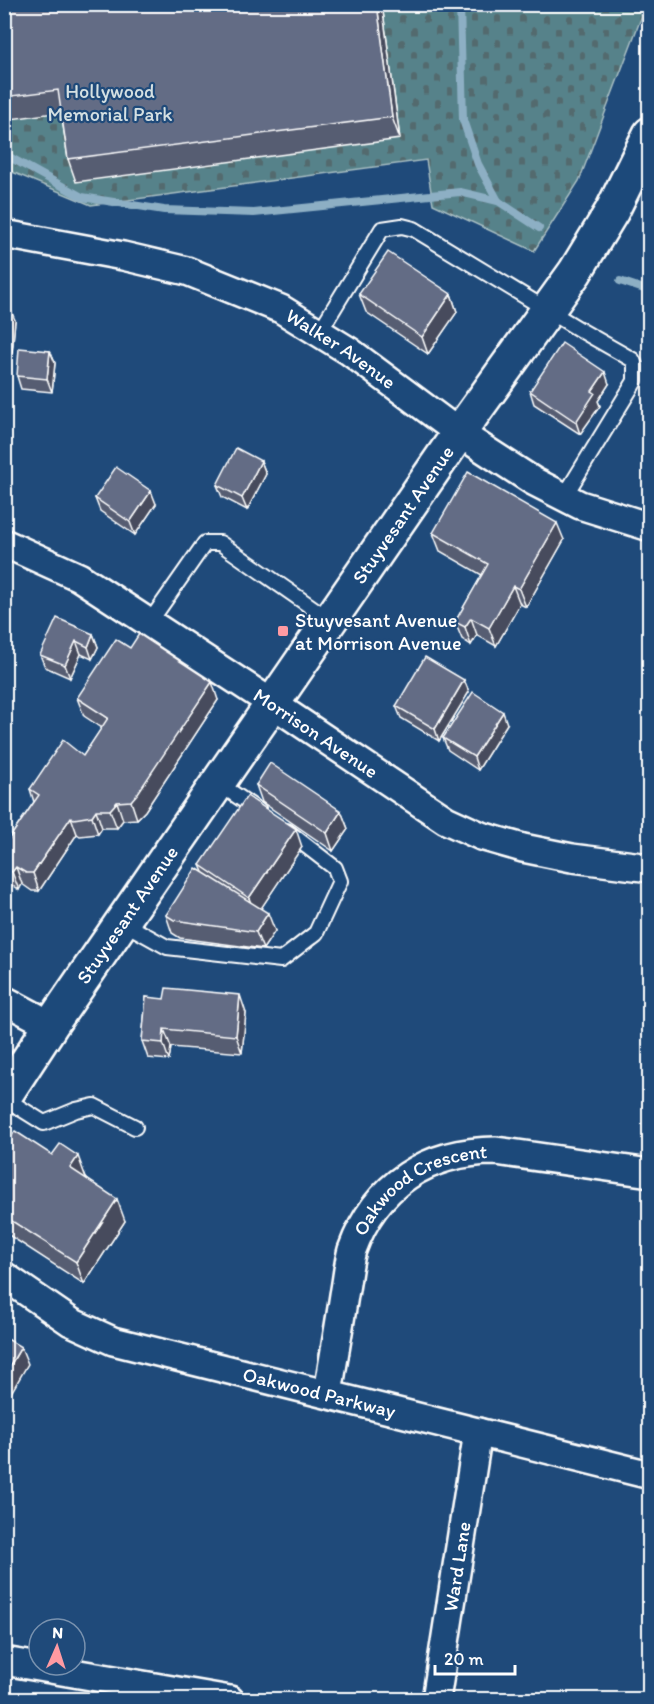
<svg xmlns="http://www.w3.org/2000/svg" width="654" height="1704" font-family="Itim,sans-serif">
<defs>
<pattern id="cemetery-stones" width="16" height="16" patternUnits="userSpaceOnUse" patternTransform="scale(1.5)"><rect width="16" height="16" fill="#57828a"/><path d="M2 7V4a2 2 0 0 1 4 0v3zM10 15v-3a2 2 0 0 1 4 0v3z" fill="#526a6e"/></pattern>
</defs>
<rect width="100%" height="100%" fill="#1f4a7a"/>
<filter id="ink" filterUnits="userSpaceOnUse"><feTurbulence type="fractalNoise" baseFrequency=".0167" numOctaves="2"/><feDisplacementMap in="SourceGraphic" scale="12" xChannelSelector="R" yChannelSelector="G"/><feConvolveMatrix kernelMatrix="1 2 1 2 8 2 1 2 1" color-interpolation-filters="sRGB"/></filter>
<g filter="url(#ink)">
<!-- cemetery -->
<path fill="url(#cemetery-stones)" stroke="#abc0c4" stroke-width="1.5" d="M4,5H646L579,181L534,251L433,204L426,160L91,205L5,169Z"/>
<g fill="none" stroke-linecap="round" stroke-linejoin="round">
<!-- stream -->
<g stroke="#8dafc4" stroke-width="8">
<path d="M460,4L463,120L478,164L498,201L539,228"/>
<path d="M4,154L82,197L164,210L254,213L460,192L498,201"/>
<path d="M620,281L650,291"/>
</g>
<!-- service casing -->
<g stroke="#fff" stroke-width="18">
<g id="service">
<path d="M320,331L382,229L402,226L414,229L582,331L633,360L635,365V381L564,497"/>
<path d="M149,623L205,543H220L330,620"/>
<path d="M218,783L259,811"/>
<path d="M122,922L167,947L281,960L316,933L340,881L335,868L287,831"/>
<path d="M4,1098L44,1123L76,1110L94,1106L135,1127"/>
</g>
</g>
<!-- minor casing -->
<g stroke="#fff" stroke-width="32">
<g id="minor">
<path id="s1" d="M4,234L123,256L187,271L281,309L349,351L459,433L533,481L580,505L650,527"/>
<path id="s2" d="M4,543L79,577L273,704L446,820L481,836L523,848L572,858L650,868"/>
<path d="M4,1000L51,1025"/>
<path id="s3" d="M4,1276L71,1322L113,1341L650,1475"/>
<path id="s4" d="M328,1394C333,1361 339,1328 344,1295C347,1280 348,1264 352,1250C376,1184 428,1151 496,1151L650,1173"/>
<path d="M4,1661L230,1700"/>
<path id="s5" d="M436,1700L478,1432"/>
</g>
</g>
<!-- secondary casing -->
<g stroke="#fff" stroke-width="38">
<g id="secondary">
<path id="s6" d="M4,1097L51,1025L459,433L575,272L612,211L650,134"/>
</g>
</g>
<!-- service -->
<use href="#service" stroke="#1f4a7a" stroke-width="14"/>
<!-- minor -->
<use href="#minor" stroke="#1f4a7a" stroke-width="27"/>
<!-- secondary -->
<use href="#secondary" stroke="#1f4a7a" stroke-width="33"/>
</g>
<!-- wall -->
<g fill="#565d72" stroke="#fff" stroke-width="1.5">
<path d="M4,4H382L400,139L76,182L68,159L61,112L11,119L4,101Z"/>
<path d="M359,294H451L457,312L428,354L366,312Z"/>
<path d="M4,307L15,320L12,353L4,352Z"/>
<path d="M50,351L55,363L52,392L21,389L17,376Z"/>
<path d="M609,384L598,401L600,406L580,434L534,404L530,391Z"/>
<path d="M261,461L266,474L247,510L222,497L217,485Z"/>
<path d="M95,498L156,504L135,535L100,511Z"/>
<path d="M433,533L564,540L526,607L520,604L496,646L477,635L471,645L462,639L455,622L482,575L440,551Z"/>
<path d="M93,634L98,647L92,659L81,654L70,678L45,667L40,655Z"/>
<path d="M130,648L218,700L145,811L137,819L123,820L117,828H102L98,834L80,836L77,834L39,891H32L22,884L19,890L4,880V846L34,802L30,789L83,756L102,728L84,716L77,698Z"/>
<path d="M464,680L469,692L439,741L401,718L396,706Z"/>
<path d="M507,724L478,770L448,750L443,738Z"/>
<path d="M256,785L341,811L348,829L333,851L262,802Z"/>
<path d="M302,847L261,908L275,931L263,949L180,938L172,933L166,915L203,872L200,865Z"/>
<path d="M146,997L246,1013L242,1053L171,1047L169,1060L148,1058L142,1041Z"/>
<path d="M4,1147L86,1178L125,1221L84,1284L4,1232Z"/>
</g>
<!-- shaded-wall -->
<g fill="#464c5d" stroke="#fff" stroke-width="1.5">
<path d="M377,4H382L400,139L392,117Z"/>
<path d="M451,294L457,312L428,354L422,337Z"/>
<path d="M10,308L15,320L12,353L8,341Z"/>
<path d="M50,351L55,363L52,392L47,379Z"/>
<path d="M605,372L609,384L598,401L600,406L580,434L576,422L592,391Z"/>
<path d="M261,461L266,474L247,510L242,498Z"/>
<path d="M151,491L156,504L135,535L130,522Z"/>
<path d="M557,523L564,540L526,607L519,589Z"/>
<path d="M513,586L520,604L496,646L489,628Z"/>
<path d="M471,618L477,635L471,645L465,627Z"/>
<path d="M93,634L98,647L92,659L88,647Z"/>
<path d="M76,641L81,654L70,678L65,665Z"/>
<path d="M464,680L469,692L439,741L435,729Z"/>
<path d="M212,682L218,700L145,811L137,819L131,801Z"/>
<path d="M503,712L507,724L478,770L474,757Z"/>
<path d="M117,802L123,820L117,828L110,810Z"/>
<path d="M96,810L102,828L98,834L92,816Z"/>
<path d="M341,811L348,829L333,851L327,833Z"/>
<path d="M71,817L77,834L39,891L33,873Z"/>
<path d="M296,829L302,847L256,916L249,898Z"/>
<path d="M16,867L22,884L19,890L12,872Z"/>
<path d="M268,913L275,931L263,949L256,932Z"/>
<path d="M240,995L246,1013L242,1053L236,1036Z"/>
<path d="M164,1029L171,1047L169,1060L163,1043Z"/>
<path d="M78,1156L86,1178L78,1190L70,1168Z"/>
<path d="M117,1199L125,1221L84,1284L76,1262Z"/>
<path d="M21,1347L28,1364L4,1405V1376Z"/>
</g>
<!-- building -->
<g fill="#646c85" stroke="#fff" stroke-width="1.5">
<path d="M4,4H377L392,117L68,159L58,90L4,97Z"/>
<path d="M388,252L451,294L422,337L359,294Z"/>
<path d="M4,307L10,308L8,341L4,340Z"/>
<path d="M562,343L605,372L592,391L595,393L576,422L530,391Z"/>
<path d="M19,348L50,351L47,379L17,376Z"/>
<path d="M236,448L261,461L242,498L217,485Z"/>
<path d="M116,467L151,491L130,522L95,498Z"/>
<path d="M468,472L557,523L519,589L513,586L489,628L471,618L465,627L455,622L488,564L433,533Z"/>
<path d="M57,618L93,634L88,647L76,641L65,665L40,655Z"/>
<path d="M139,634L212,682L138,793L131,801L117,802L110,810H96L92,816L74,819L71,817L33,873H26L16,867L12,872L4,867V846L39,795L30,789L63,740L83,756L108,718L77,698L116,639L130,648Z"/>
<path d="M425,657L464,680L435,729L396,706Z"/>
<path d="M473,692L503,712L474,757L443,738Z"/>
<path d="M270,763L341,811L327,833L256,785Z"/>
<path d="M247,796L296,829L249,898L200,865Z"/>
<path d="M196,868L268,913L256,932L174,920L166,915Z"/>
<path d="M166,988L240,995L236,1036L164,1029L163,1043L142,1041L146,997L164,999Z"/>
<path d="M15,1131L52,1155L60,1144L78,1156L70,1168L117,1199L76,1262L4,1216V1147Z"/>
<path d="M4,1337L21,1347L4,1376Z"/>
</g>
</g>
<!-- markers -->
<rect fill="#ff9aa2" stroke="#1f4a7a" stroke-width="2" x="277" y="625" width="12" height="12" rx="3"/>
<g text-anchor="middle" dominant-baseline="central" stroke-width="4.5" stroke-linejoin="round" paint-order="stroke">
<!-- park labels -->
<g font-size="20" fill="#d5e0e2" stroke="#1f4a7a">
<text x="110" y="91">Hollywood<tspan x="110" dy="23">Memorial Park</tspan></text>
</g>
<!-- street labels -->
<g font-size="20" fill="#fff" stroke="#1f4a7a">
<text stroke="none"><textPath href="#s1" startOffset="360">Walker Avenue</textPath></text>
<text stroke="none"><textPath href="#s6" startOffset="706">Stuyvesant Avenue</textPath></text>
<text stroke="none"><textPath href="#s2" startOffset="366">Morrison Avenue</textPath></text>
<text stroke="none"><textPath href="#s6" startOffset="220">Stuyvesant Avenue</textPath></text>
<text stroke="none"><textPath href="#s4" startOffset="244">Oakwood Crescent</textPath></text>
<text stroke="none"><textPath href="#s3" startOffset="340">Oakwood Parkway</textPath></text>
<text stroke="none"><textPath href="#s5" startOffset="135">Ward Lane</textPath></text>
</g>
<!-- poi labels -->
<g font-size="20" fill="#fff" stroke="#1f4a7a" text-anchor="start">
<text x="295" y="620">Stuyvesant Avenue<tspan x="295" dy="23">at Morrison Avenue</tspan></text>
</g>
</g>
<!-- margin -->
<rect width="654" height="1704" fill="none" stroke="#1f4a7a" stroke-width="24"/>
<rect x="12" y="12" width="630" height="1680" fill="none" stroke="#fff" stroke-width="2" filter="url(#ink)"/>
<!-- north arrow -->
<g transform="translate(57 1647) rotate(3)"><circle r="28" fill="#1f4a7a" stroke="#7992af" stroke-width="1.5"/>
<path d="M0-4.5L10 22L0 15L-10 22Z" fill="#ff9aa2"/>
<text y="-9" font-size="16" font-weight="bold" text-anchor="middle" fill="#ffffff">N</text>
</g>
<!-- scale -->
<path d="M435 1665v9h80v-9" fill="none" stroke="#ffffff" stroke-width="3"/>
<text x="444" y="1665" font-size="18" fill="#ffffff" stroke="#1f4a7a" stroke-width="4.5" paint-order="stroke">20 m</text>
</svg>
